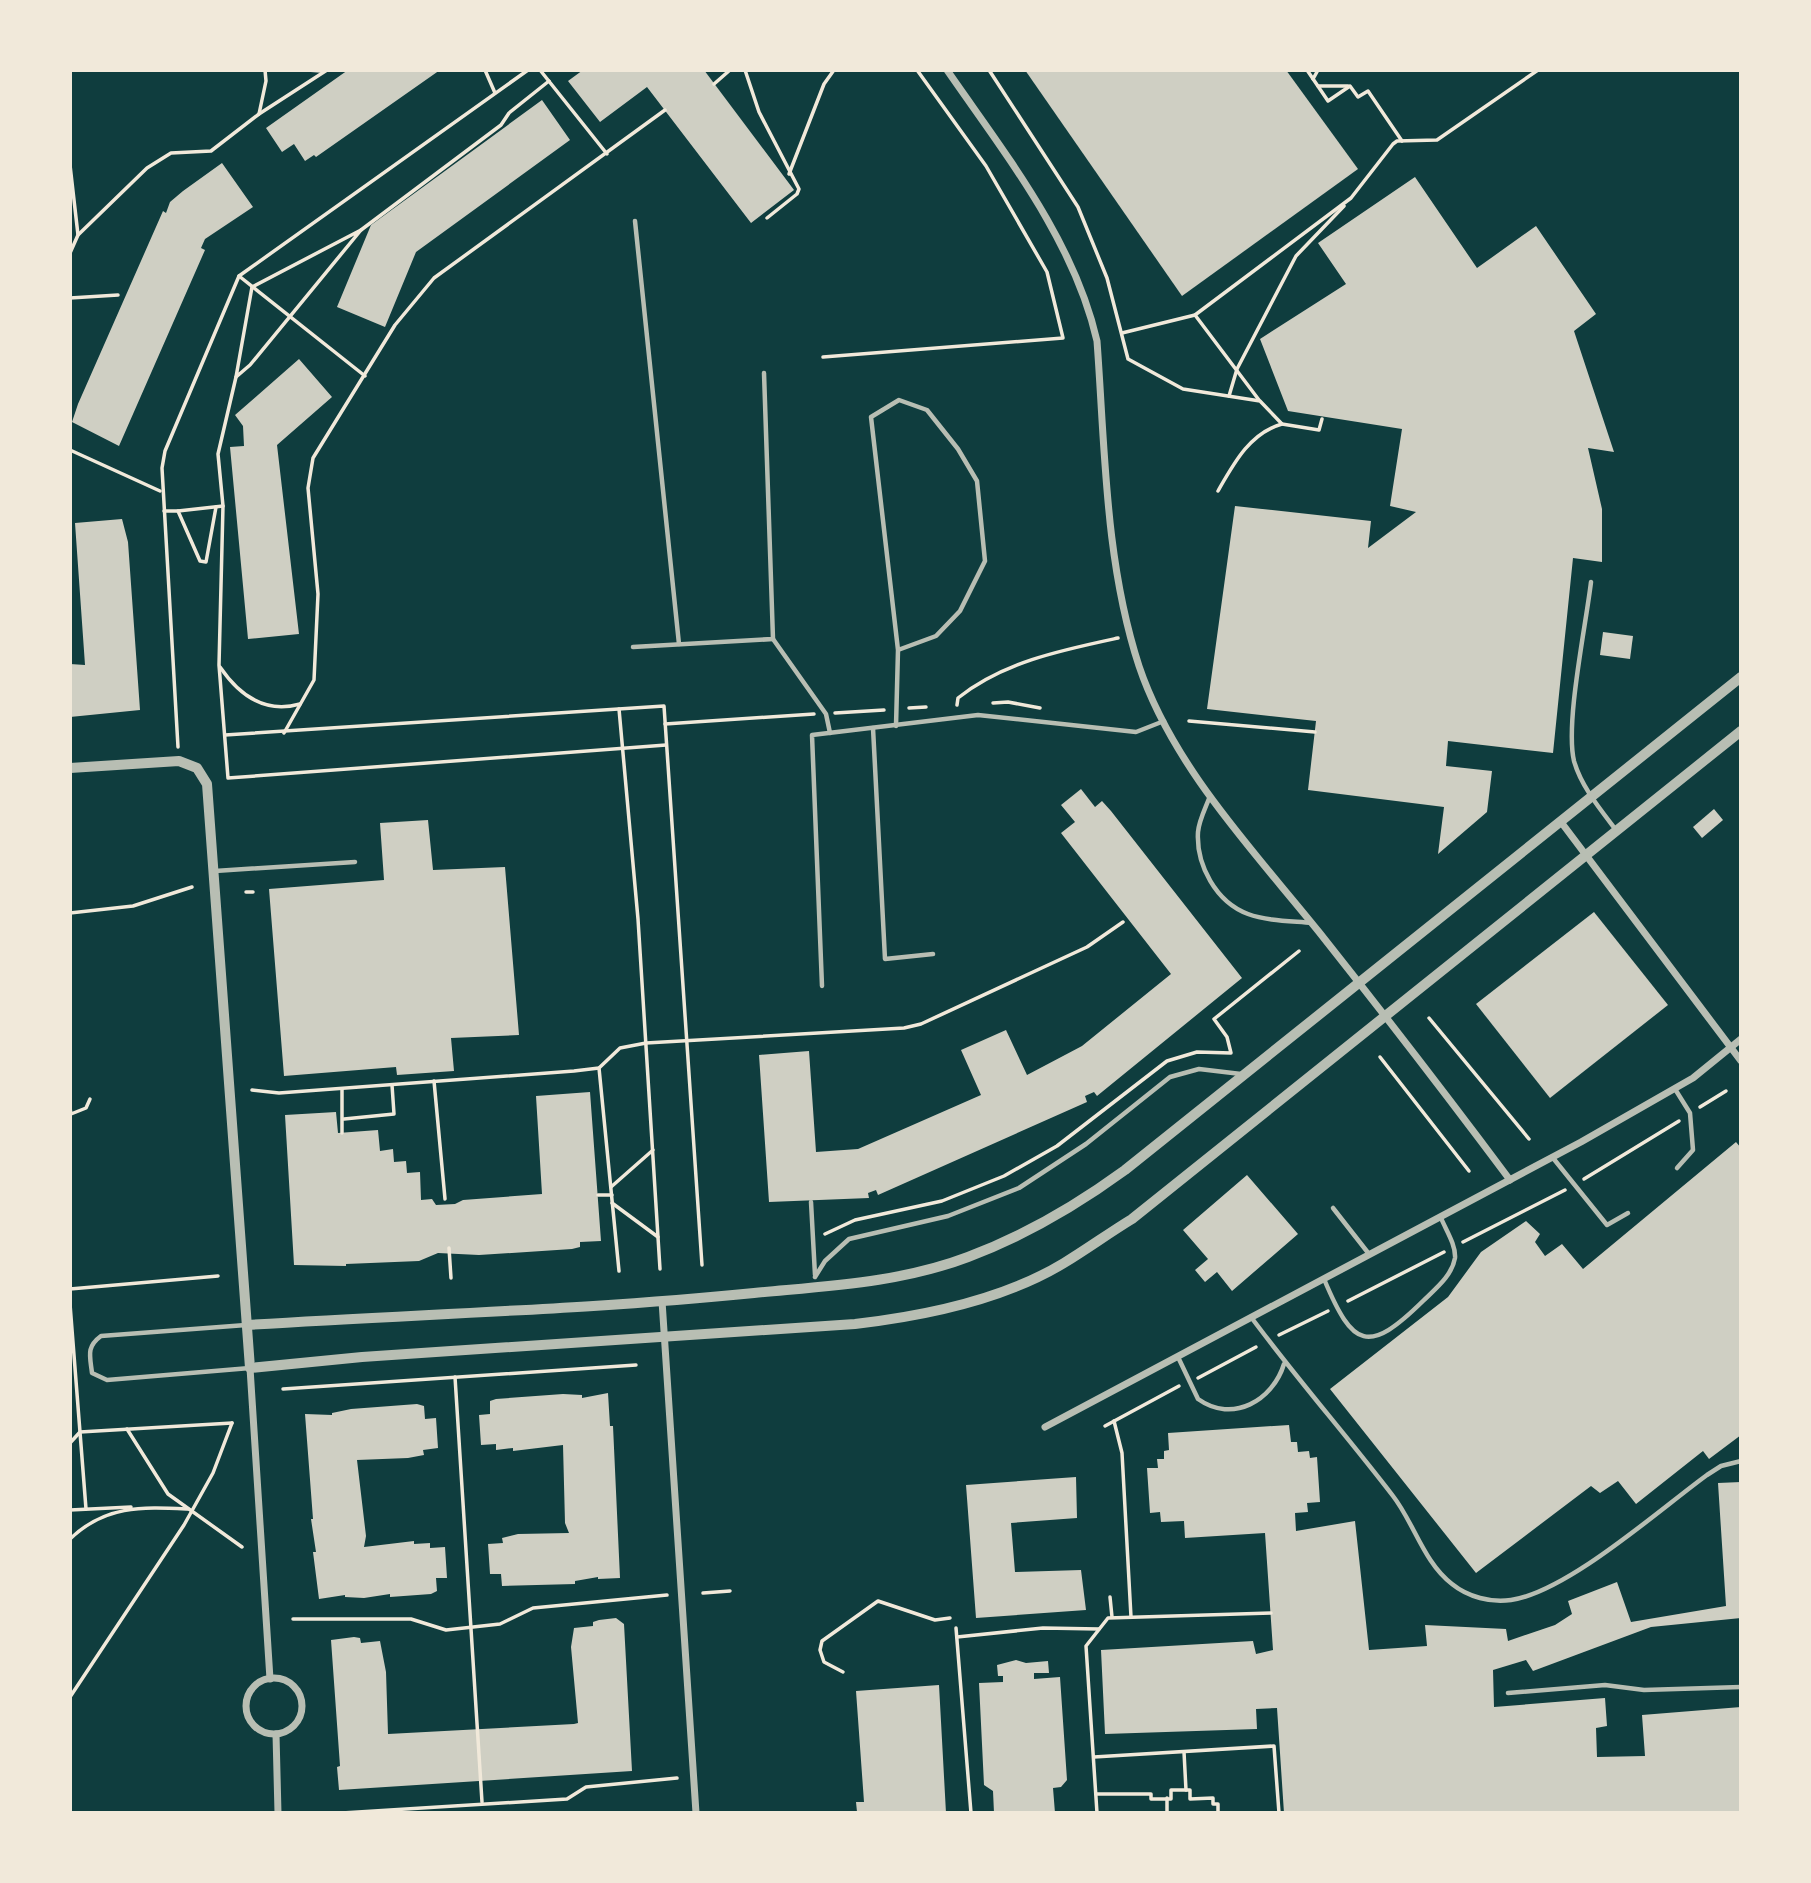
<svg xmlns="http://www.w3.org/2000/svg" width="1811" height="1883" font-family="Roboto,sans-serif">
<rect width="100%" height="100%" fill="#0f3d3e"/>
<!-- building -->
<g fill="#cfcfc3">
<path d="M348,70H440L316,157L314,155L305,161L294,144L282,152L266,128Z"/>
<path d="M583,70H704L794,190L751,223L647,87L600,122L568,81Z"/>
<path d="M1025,70H1286L1358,169L1182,296Z"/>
<path d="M542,100L570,140L416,252L385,327L337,307L371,225Z"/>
<path d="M222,163L253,207L205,239L201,248L205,250L119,446L72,422L78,404L163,211L166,213L170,202L183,191Z"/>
<path d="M1415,177L1477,268L1536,226L1596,314L1574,331L1614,452L1588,448L1602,509V562L1573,558L1553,753L1448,741L1446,766L1492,771L1487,812L1438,854L1444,807L1308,790L1316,721L1207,709L1235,506L1371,521L1368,548L1416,512L1390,506L1402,429L1288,411L1260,339L1346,284L1318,243Z"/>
<path d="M299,359L332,397L277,445L299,634L248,639L230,447L244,446L243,426L235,415Z"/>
<path d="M122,519L128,542L140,710L70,717V664L85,665L75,523Z"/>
<path d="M1603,632L1633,636L1630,659L1600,655Z"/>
<path d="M1081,789L1095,807L1102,801L1111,811L1242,978L1097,1096L1094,1092L1085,1096L1087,1102L878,1195L876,1190L868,1193L869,1198L769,1202L759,1055L809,1051L816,1152L858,1149L981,1095L961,1050L1006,1030L1027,1075L1082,1046L1171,974L1061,833L1075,822L1061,805Z"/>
<path d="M1714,809L1723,820L1702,838L1693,827Z"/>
<path d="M428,820L433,870L505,867L519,1035L451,1038L454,1071L397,1075L396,1067L284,1076L269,889L384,880L380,823Z"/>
<path d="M1594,912L1668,1005L1550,1098L1476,1004Z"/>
<path d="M590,1092L601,1241L580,1242V1247L572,1249L479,1255L438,1253L419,1261L346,1264V1266L294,1265L285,1115L336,1112L338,1133L378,1130L380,1151L393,1149L394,1162L406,1161L407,1173L420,1172L421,1200L432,1199L436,1205L455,1204L463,1200L542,1194L536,1096Z"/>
<path d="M1736,1142L1741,1148V1435L1709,1459L1703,1451L1636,1504L1618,1481L1600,1493L1591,1486L1476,1573L1330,1389L1448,1297L1481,1252L1526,1221L1540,1234L1535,1242L1545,1256L1562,1244L1583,1269Z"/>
<path d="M1247,1175L1298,1234L1232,1291L1217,1272L1205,1282L1195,1270L1208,1259L1183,1230Z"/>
<path d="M608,1393L610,1426H613L620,1578L598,1579V1577L575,1581V1584L502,1586L501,1574H490L488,1544L503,1543L502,1538L518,1534L569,1533L565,1523L563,1445L513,1451V1448L496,1450V1444L481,1445L479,1415L490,1414V1401L496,1399L563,1394L582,1395V1398Z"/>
<path d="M417,1404L424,1406L425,1419L436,1418L438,1448L423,1450L424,1455L408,1458L357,1460L366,1536L364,1547L414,1541V1544L430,1543V1548L445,1547L447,1578H436L437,1591L431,1594L390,1597V1594L364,1598L345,1597V1595L319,1599L313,1552H316L311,1519H313L305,1414L332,1415V1413L351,1409Z"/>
<path d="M1289,1425L1291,1442H1297L1298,1452L1309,1451L1310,1458L1317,1457L1320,1502L1307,1503L1308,1512L1295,1513L1296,1531L1355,1521L1369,1650L1427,1646L1425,1625L1506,1629L1508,1641L1555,1625L1572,1614L1568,1601L1617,1582L1631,1622L1726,1606L1718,1483L1741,1482V1618L1651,1627L1533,1671L1526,1660L1493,1670L1494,1707L1605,1698L1607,1726L1596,1728L1597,1757L1645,1756L1642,1715L1741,1707V1813H1284L1277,1708L1256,1709L1257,1729L1105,1734L1101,1650L1253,1641L1256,1654L1273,1650L1265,1533L1185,1538L1184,1521L1161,1522L1160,1512L1150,1513L1147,1468H1158L1157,1459H1164V1451L1169,1450L1168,1433Z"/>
<path d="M1076,1477L1077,1518L1011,1523L1015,1572L1081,1570L1086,1610L976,1618L966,1485Z"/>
<path d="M616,1618L624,1624L632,1771L339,1790L337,1767L340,1766L331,1640L354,1637L360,1638L361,1643L380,1641L386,1672L388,1734L574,1724L578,1723L571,1647L574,1628L593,1626V1622L599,1620Z"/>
<path d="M1016,1660L1026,1663L1048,1661L1049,1673H1034V1679L1060,1677L1067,1780L1061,1787L1053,1788L1055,1813H994L993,1791L984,1785L979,1683L1003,1682V1676H998L997,1665Z"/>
<path d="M939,1685L946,1813L857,1812L856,1802H864L856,1691Z"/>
</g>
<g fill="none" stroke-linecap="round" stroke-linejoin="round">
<!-- path -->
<g stroke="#f1e9da" stroke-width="3.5">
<path d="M307,70L322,71"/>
<path d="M485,70L495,93"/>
<path d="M540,70L607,154"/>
<path d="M745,70L759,112L799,189L797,194L767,218"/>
<path d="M989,70L1078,207L1107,278L1128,359L1183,389L1260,401L1282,424L1319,430L1322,419"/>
<path d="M1307,70L1328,101L1350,86L1358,97L1368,91L1402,141"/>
<path d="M1313,79L1318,70"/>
<path d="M714,84L730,70"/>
<path d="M1318,86H1348"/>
<path d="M259,114L266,81L265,70"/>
<path d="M70,165L78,235"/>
<path d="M789,174L824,84L834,70"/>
<path d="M361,230L250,365L236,377L252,287Z"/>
<path d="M361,230L501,125L509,113L549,81"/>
<path d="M70,253L78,235L147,168L171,153L211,151L259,114L327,70"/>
<path d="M239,276L365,376"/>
<path d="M70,298L118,295"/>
<path d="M1195,315L1259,400"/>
<path d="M1122,333L1195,315L1351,198L1393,144L1397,141L1437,140L1538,70"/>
<path d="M823,357L1063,338L1047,272L986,166L917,70"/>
<path d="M236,377L218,454L223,506L219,665L228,778L666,745"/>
<path d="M1229,396L1237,369L1296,256L1344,206"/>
<path d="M70,450L160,491"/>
<path d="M1218,491C1234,463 1250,433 1282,424"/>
<path d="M164,511H178L200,561L206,562L216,507"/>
<path d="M178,511L223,506"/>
<path d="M220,667C239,695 265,714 300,704"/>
<path d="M993,703L1008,702L1040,708"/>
<path d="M957,705L958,698C1003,662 1062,650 1118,638"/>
<path d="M909,708L926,707"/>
<path d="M619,709L638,919L660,1269"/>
<path d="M835,713L884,710"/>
<path d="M1189,721L1315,732"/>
<path d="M665,724L814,714"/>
<path d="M284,733L314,680L318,594L308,488L313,458L395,325L434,278L665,110"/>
<path d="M225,735L664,706L702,1265"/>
<path d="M178,747L162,468L165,451L239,276L528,70"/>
<path d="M246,892H253"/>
<path d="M70,913L133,906L192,887"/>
<path d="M1429,1018L1529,1139"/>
<path d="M1380,1057L1469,1171"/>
<path d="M599,1068L619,1271"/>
<path d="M434,1081L445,1199"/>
<path d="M342,1089V1133"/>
<path d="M252,1090L279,1093L574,1071L599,1068L620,1048L646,1043L904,1028L921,1024L1087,947L1123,922"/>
<path d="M1700,1107L1726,1091"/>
<path d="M70,1108L71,1114L86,1108L90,1099"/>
<path d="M344,1119L394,1114L392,1085"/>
<path d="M1584,1179L1679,1121"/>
<path d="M611,1187L653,1150"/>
<path d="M598,1195H612"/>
<path d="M612,1203L658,1237"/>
<path d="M825,1234L855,1220L942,1201L1004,1176L1057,1146L1167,1061L1197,1052L1231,1053L1227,1037L1214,1019L1299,951"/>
<path d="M1463,1242L1565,1190"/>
<path d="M449,1248L451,1278"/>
<path d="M70,1289L218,1276"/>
<path d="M1348,1301L1444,1252"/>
<path d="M70,1304L86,1509"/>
<path d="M1279,1335L1328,1311"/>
<path d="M455,1377L482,1802"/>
<path d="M1198,1378L1256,1347"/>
<path d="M283,1389L636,1365"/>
<path d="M1114,1421L1122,1453L1131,1617"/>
<path d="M1105,1426L1179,1386"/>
<path d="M127,1429L168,1494L242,1547"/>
<path d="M70,1443L80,1432L232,1423"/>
<path d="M70,1510L131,1507"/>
<path d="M70,1539C105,1505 142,1507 188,1509"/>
<path d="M703,1593L730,1591"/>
<path d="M1110,1597L1112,1617"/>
<path d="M293,1619H411L446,1630L500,1624L533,1608L667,1595"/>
<path d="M956,1628L971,1813"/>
<path d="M957,1637L1043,1628L1099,1629"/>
<path d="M843,1672L824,1662L820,1650L822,1641L878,1601L935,1620L950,1618"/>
<path d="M70,1697L184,1525L213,1473L232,1423"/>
<path d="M1184,1752L1186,1790"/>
<path d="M1094,1757L1274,1746L1279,1813"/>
<path d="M1096,1794H1151V1799H1171V1790H1190V1799L1213,1798V1804H1218V1813"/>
<path d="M342,1813L567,1799L586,1787L677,1778"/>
<path d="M1097,1813L1086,1646L1108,1618L1271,1613"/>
<path d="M1167,1813V1798"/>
</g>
<!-- service -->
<g stroke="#b8beb3" stroke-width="4.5">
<path d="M635,221L679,644"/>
<path d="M1591,582C1586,625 1565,723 1574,761C1581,786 1600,809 1616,830"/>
<path d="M773,639L826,714L830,733"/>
<path d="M633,647L773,639L764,373"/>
<path d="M896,726L898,650L936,636L960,611L985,561L977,481L958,449L927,410L899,400L871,417L898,650"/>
<path d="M873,728L885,959L933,954"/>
<path d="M1210,796C1206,807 1199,820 1198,832C1196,865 1216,902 1248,914C1267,921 1291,921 1312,923"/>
<path d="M215,871L355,862"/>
<path d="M822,986L812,735L978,715L1136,732L1164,721"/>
<path d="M1675,1089L1690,1113L1693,1150L1677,1168"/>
<path d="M1553,1158L1607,1225L1628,1213"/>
<path d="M811,1202L815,1275"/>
<path d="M1333,1208L1369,1254"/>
<path d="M815,1277L825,1261L849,1239L948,1216L1019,1188L1086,1144L1170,1077L1199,1069L1241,1074"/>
<path d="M1324,1279C1353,1348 1368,1355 1423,1301C1435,1289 1452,1276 1455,1258C1456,1245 1446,1230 1441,1218"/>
<path d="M1251,1317C1297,1379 1347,1436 1393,1496C1414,1523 1424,1563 1452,1584C1468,1597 1491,1603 1511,1600C1567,1592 1659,1510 1707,1475L1721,1466L1741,1461"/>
<path d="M246,1325L101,1336C86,1347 90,1356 92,1373L107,1380L250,1368"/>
<path d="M1178,1357L1198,1399C1233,1424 1273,1400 1284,1364"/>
<path d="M1508,1693L1605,1685L1644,1690L1741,1687"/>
</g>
<!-- minor -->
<g stroke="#b8beb3" stroke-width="7">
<path d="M947,70C1005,154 1074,240 1097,341C1105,449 1105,562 1139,666C1173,767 1254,851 1319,932C1384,1014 1448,1097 1510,1180"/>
<path d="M1561,822L1741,1061"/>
<path d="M662,1301L696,1813"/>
<path d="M250,1368L270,1679"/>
<path d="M1045,1427L1581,1142L1693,1078L1741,1039"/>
<circle cx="274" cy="1706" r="28"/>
<path d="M276,1734L278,1813"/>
</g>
<!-- tertiary -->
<g stroke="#b8beb3" stroke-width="10">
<path d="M70,768L179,761L197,768L207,784L250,1368L362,1357L855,1324C925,1316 1003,1300 1064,1263C1087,1249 1109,1233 1132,1219L1741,731"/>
<path d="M247,1325C416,1314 586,1310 754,1293C826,1286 900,1283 968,1257C1024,1236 1077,1205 1125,1170L1741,677"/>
</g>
</g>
<!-- border -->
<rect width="1811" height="1883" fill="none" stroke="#f1e9da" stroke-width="144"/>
</svg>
